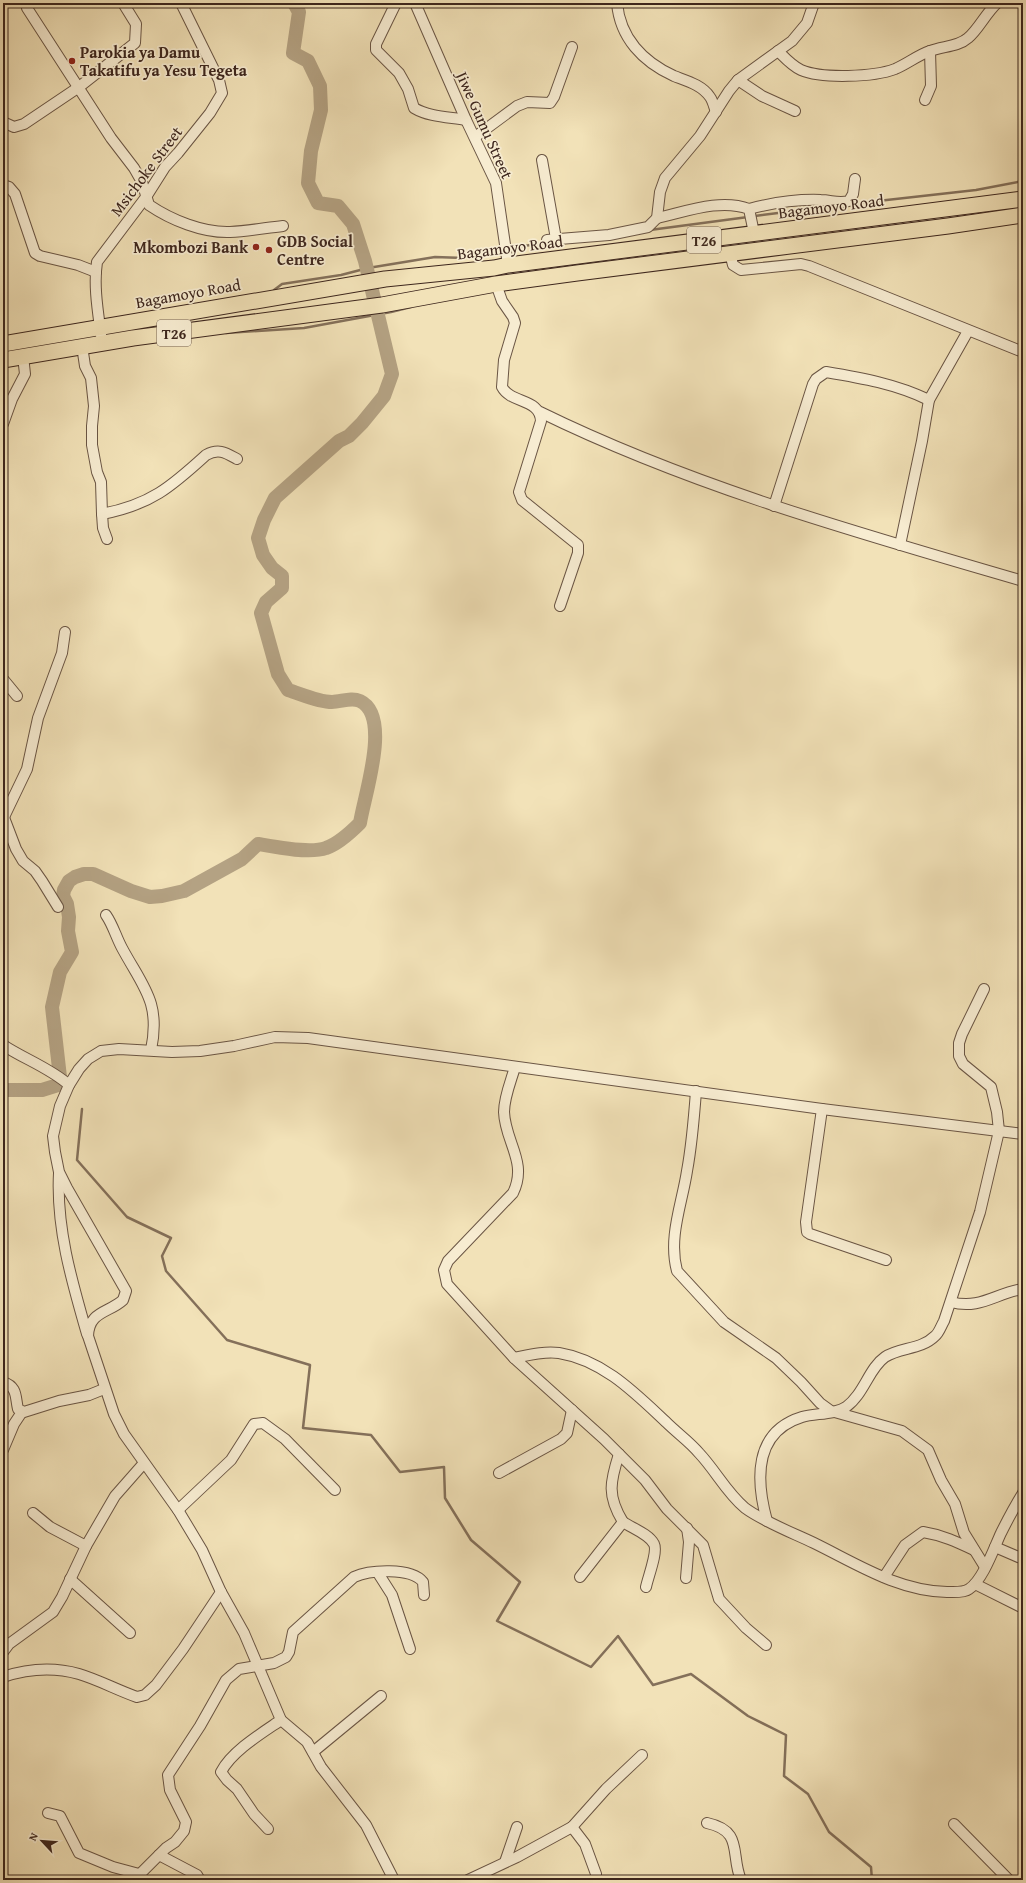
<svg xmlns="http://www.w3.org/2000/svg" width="1026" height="1883" font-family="'Gentium Book Plus',serif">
<rect width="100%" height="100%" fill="#f2e2b8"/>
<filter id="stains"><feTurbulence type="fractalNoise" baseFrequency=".005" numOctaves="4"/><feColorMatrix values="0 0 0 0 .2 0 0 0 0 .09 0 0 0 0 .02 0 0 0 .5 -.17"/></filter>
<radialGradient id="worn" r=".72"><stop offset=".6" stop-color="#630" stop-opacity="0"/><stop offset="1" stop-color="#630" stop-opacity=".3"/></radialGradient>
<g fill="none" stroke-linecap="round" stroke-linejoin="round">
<!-- stream -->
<g stroke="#84705a" stroke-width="2.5">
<path d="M851,204L976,190L1023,181"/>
<path d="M755,216L834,206"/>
<path d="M650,230L748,217"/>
<path d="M509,248L545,243"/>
<path d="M274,290L282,284L341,275L368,268L435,257L464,258L504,248"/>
<path d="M226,333L304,328L391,312L411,307"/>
<path d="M82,1109L77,1160L127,1217L171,1238L162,1256L166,1271L227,1340L310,1365L303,1428L371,1435L400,1472L444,1467L445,1498L471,1540L520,1582L497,1621L591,1667L618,1636L653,1685L691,1674L748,1716L786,1735L784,1776L808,1794L829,1832L871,1867L872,1880"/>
</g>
<!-- river -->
<path stroke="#b4a283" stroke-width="14" d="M3,1090H42L58,1085L60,1077L52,1007L60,972L72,952L68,931L69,917L67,904L63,896L64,890L69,881L75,877L84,874H93L131,891L150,897L162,896L184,891L242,859L258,844C275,847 310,854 326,848C338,844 351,832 360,823C364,796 392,716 360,701C351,697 341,702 332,702C318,702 301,694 288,690L278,674L261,613L266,602L282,588V576L272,568L263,555L258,538L264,520L275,498L339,441L349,436L362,423L384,396L392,374L365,261L353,224L338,206L318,203L308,183L311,151L321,110L320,86L308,61L293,53L299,12L294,3"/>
<!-- minor casing -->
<g stroke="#6a5544" stroke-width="12">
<g id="minor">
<path d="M396,3L376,44V50L399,73L408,89L414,108C429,117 449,117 466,120"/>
<path d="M415,3L466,120L496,183L508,265"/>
<path d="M617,3C620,38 643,62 674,76C687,81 702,85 710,97C713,101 714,107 716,112"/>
<path d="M27,8L111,138L134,168L142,182L149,205C171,220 203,233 230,232C248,231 265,228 283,226"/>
<path d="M778,51C785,58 792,66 801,70C822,79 874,77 895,69C907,64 918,55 930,51C942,46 958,47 968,38C978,30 986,13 997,3"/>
<path d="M738,80L762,96L795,111"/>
<path d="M925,100L931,86L930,51"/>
<path d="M3,122L14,127L24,124L79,87L135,43L136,24L123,3"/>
<path d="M475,137L517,106L527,102L550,103L554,97L572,47"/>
<path d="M542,160L556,239"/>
<path d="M3,185L9,187L15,194L35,253L40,256L78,265L96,272"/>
<path d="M749,209C772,203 797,199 821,200C831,200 838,204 849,201L853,194L855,179"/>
<path d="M657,218C685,212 720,198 749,209L754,233"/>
<path d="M547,240L609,235L648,227L657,218L660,192L665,178L700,136L729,91L738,80L792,41L807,23L814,3"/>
<path d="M730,253L733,265L741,270L801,264L809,266L1023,352"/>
<path d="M496,284L502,301L513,317L515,323L504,360L502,387C511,404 540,398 541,421L519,492L522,500L578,545V553L560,606"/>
<path d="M102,343C99,317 93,288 97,262L146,197L165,167L178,153L210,113L222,93L219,80L181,3"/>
<path d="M82,346L85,366L91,378L94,406L92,426V445L97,472L101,482L102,514L103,528L107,539"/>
<path d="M540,412C693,487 859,533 1023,581"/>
<path d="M3,424L12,399L25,374L23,356"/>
<path d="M774,506L813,384L816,379L826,372C862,378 896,384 929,400"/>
<path d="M102,514C150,505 171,487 206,455C219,448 226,453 237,459"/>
<path d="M900,545L922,441L929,400L968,331"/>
<path d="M3,679L17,696"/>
<path d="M3,815L16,849L23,861L35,871L42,881L58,907"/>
<path d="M4,817L27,769L38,718L62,653L65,632"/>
<path d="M106,915C113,925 116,937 122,948C143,987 161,1002 151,1050"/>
<path d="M3,1045C24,1059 50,1068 69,1085"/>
<path d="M515,1067C511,1081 504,1097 504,1112C505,1142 528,1162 513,1193L448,1261L444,1270L447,1284L514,1358L604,1439L645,1480L667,1509L703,1545L719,1599L746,1628L766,1645"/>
<path d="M696,1091C694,1118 692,1144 687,1171C682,1204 668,1237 677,1271L724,1322L776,1358L801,1382L820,1403L831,1411L902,1431L928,1450L941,1480L955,1504L964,1533L985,1567"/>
<path d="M822,1109L806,1222L807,1232L810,1234L886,1260"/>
<path d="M59,1173C56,1228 72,1282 87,1334"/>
<path d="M951,1302C980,1310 996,1293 1023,1289"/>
<path d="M514,1358C529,1355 544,1351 559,1353C603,1360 635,1393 666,1422C677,1433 690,1442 699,1453C716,1471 726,1492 745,1508C764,1522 793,1533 814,1543C857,1564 898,1591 947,1592C953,1592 964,1593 969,1589C983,1580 994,1548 1001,1533C1008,1519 1015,1506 1023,1493"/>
<path d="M3,1382C18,1387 15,1397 18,1409L24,1412L59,1401L89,1395L104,1389"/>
<path d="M3,1450L14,1424L22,1412"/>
<path d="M499,1473L561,1439L567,1433L572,1410"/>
<path d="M178,1510L231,1460L254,1424L263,1423L285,1439L335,1490"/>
<path d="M33,1513L50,1527L86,1546"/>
<path d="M767,1521C756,1481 753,1432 802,1417C815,1413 834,1415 846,1407C864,1394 869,1368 885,1357C900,1347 921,1350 935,1336C939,1333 941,1326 944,1321L980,1212L999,1131L997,1112L991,1087L963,1064L959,1056V1043L962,1034L984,989"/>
<path d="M623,1522C632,1528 649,1534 654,1544C658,1552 648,1577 646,1587"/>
<path d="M995,1547L1023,1559"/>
<path d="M378,1573L392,1595L410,1649"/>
<path d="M580,1577L623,1522C607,1496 610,1482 619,1454"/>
<path d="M884,1577L905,1545L923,1532C942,1535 957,1542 974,1550"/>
<path d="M686,1578L689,1542L687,1528"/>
<path d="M70,1579L130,1633"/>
<path d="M975,1584L1023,1608"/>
<path d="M3,1652L9,1644L53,1612L62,1597L86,1546L115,1496L144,1463"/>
<path d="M3,1677C27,1669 54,1667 79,1674C99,1680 117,1690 137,1697L145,1695L156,1685L183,1649L221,1592"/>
<path d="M313,1752L381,1696"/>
<path d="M48,1813L60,1816L79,1853L113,1867L139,1874"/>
<path d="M707,1823C744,1831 730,1854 741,1880"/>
<path d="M954,1824L1009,1880"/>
<path d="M572,1827L606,1789L642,1755"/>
<path d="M268,1829L254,1814L237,1789L227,1780L221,1772C232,1751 262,1733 281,1720"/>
<path d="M159,1855L197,1875L200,1880"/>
<path d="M505,1862L517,1827"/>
<path d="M134,1880L166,1848L175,1842L184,1831L186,1822L170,1790L168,1775L200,1726L226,1680L239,1669L274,1663L286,1657L289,1652L293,1632L354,1577C369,1570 411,1567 423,1582L424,1595"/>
<path d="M394,1880L366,1825L321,1767L307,1742L281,1720L244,1633L221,1592L202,1550L178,1510L124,1434L114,1414L88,1336C89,1311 109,1313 123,1300L126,1291L67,1188L59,1172L55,1152L53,1136L60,1106L69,1085L79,1069L88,1059L101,1051L119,1049L172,1052L200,1051L234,1046L275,1037L308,1038L822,1109L1023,1134"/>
<path d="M468,1880L517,1857L572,1827L585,1844L596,1874"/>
</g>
</g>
<!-- highway casing -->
<g stroke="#3d261d" stroke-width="17">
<g id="highway">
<path d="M3,344L385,279L494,268L508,265L1023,199"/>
<path d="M3,360L133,338L382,305L496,284L577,273L948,226L1023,215"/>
</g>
</g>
<!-- minor -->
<use href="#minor" stroke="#f7ecd1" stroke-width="10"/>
<!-- highway -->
<use href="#highway" stroke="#f2e2b8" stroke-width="15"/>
</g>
<!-- markers -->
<g fill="#8f2418" stroke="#f7ecd1" stroke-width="1.5">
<circle cx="72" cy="61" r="4"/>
<circle cx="256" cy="247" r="4"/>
<circle cx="269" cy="250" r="4"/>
</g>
<g text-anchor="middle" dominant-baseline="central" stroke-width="3.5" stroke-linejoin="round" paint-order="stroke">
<!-- shield labels -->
<g fill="#f7ecd1" stroke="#756153" stroke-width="1">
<rect x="687" y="227" width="34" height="26" rx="3"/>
<rect x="157" y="320" width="34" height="26" rx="3"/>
</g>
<g font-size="15" font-weight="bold" fill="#3d261d">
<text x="704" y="240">T26</text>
<text x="174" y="333">T26</text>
</g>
<!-- poi labels -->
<g font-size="16" font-weight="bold" fill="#3d261d" stroke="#f7ecd1" text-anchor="start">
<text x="80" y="52">Parokia ya Damu<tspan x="80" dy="18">Takatifu ya Yesu Tegeta</tspan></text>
<text x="277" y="241">GDB Social<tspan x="277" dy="18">Centre</tspan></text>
<text x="248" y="247" text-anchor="end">Mkombozi Bank</text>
</g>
<!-- street labels -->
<g font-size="16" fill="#3d261d" stroke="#f7ecd1">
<text transform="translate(485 125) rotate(66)">Jiwe Gumu Street</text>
<text transform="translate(146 171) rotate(-53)">Msichoke Street</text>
<text transform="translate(831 206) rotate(-7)">Bagamoyo Road</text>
<text transform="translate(510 247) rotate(-7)">Bagamoyo Road</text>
<text transform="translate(188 293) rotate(-10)">Bagamoyo Road</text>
</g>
</g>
<!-- margin -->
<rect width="1026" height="1883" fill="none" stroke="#f2e2b8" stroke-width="16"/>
<rect x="4" y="4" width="1018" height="1875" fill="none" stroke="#3d261d" stroke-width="2"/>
<rect x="8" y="8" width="1010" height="1867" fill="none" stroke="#3d261d"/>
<!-- north arrow -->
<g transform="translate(42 1841) rotate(296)" stroke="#f7ecd1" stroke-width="3" paint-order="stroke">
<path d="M0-3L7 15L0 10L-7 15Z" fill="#3d261d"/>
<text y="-6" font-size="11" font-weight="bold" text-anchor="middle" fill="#3d261d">N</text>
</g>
<rect width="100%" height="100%" filter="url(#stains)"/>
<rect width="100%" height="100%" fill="url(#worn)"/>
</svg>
